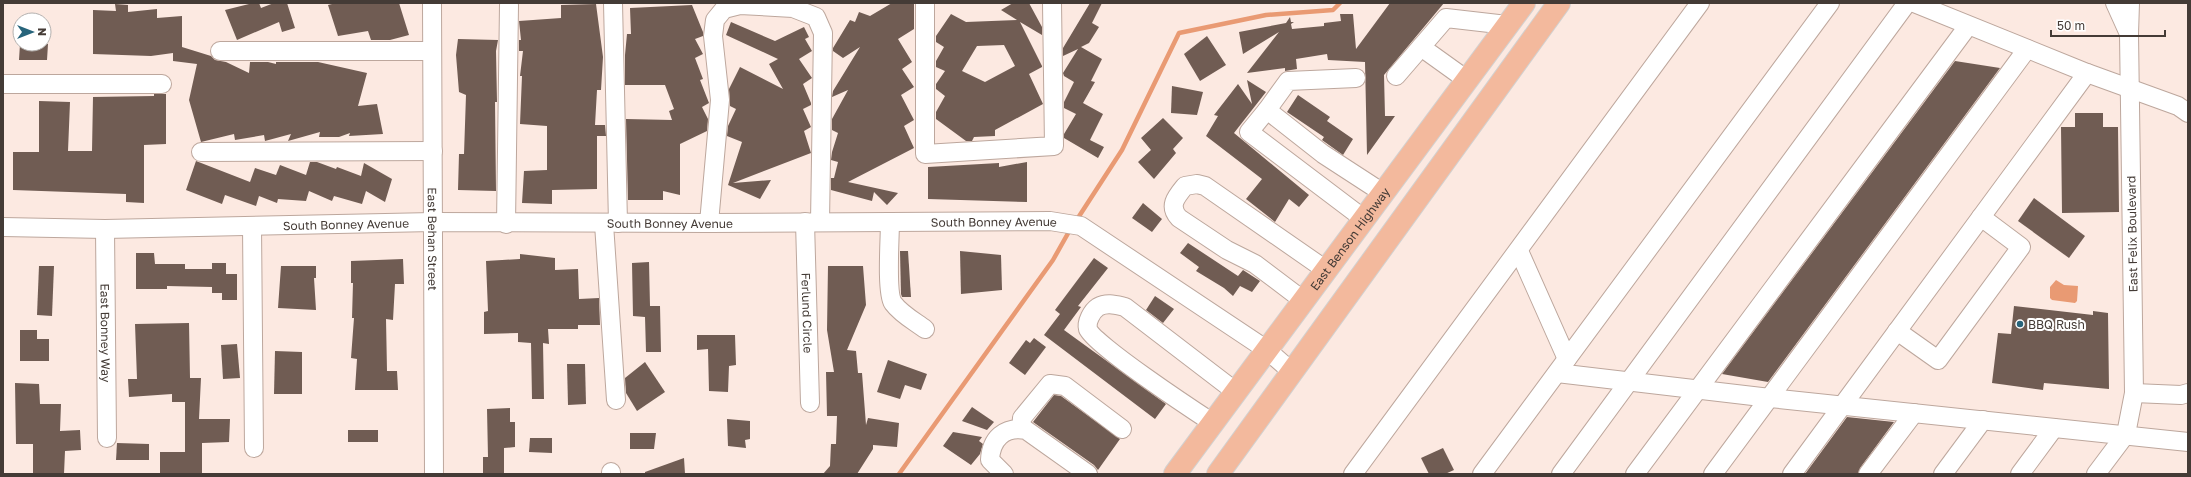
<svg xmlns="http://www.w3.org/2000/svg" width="2191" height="477" font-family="'Golos Text',sans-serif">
<rect width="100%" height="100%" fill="#fce9e1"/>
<!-- water -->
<path fill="#e99a73" d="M2056,280L2064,285L2078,286L2077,301L2075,303L2052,300L2050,298V287Z"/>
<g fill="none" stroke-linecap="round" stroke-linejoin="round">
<!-- stream -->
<g stroke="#e99a73" stroke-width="4.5">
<path d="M1076,221L1122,150L1179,33L1266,15L1333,10L1340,3"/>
<path d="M899,474L1053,260L1071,228"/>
</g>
</g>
<!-- building -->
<g fill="#705c53" fill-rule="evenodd">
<path d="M253,3H259L261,8L274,3H287L295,28L282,32L279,22L237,40L225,10Z"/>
<path d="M336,3H399L409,35L390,40H371L368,31L338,36L328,5Z"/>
<path d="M892,3H914V29L898,39L912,62L902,69L914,87L901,95L914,120L904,126L914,148L848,182L898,193L887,205L874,192L872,201L831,190V178H834L838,162L831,160L832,152L838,133L832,130V119L848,90L832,97L833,91L860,47L843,58L833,51V48L850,20L855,22L859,12L870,16Z"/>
<path d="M1013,3H1029L1042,27V35L1020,22L1042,66V67L1029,74L1043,104L995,130V136L974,137L972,141H966L936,119V112L945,96L936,89V84L945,71L936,67V61L944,47L936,42V36L951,14L966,22L1017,20L1001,10ZM1004,45L1015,66L985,82L962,71L977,46Z"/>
<path d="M1090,3H1102L1092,23L1099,27L1089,43L1081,47L1102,59L1091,81L1095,82L1083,103L1103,114L1090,140L1104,147L1098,158L1064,138V134L1076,114L1064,108V102L1074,82L1064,76L1063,73L1078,49L1063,56V48Z"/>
<path d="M1390,3H1444L1384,75L1385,116H1395L1367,155L1365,62L1328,60L1327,54L1296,59L1297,69L1285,71V68L1247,73L1279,32L1243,54L1239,32L1286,23L1290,17L1291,22H1294L1291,24L1292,29L1324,26V23L1341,21L1340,14H1353L1356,49Z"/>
<path d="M115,4L128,5V12L157,9V18L182,16V47L211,56L215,60L226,62L249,73L250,62H268L276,64V62H318L367,73L358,106L377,104L383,134L349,136L350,133L339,137H319L320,132L288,141L291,134L265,141L264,135L235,140L234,134L201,142L189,100L197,64L173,61V53L151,56L93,54V10L116,11Z"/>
<path d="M596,4L603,57L601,90H597L595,125H605L606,136H597V189L552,190V204L522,203L524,171L547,170V126L520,124L522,76H520L523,51H519V40H521L519,21L561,18V5Z"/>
<path d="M692,5L703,32V36L695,39L703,54L695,58L703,79L700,80L709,103L702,107L708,119L707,131L680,144V195L663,191V200H628L626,119L672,120L669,111L674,109L665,85H625V55L627,34H631L630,8Z"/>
<path d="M731,22L775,41L804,27L809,37L805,39L812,51L799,59L812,78L803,84L811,103V105L803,109L811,127L804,131L811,153L733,183L771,180L760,199L728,185L742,142L727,136L728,126L736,109L730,106L729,89L740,67L783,89L769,64L778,59L726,35Z"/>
<path d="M1207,36L1226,65L1200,81L1184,54Z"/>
<path d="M458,39L498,40L496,51L497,102H495L496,191L458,190L459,154H464L466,95L459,92L456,55Z"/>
<path d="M20,44H48L47,60H19Z"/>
<path d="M1955,61L2000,68L1768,382L1722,374Z"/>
<path d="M1247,80L1266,92L1234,133L1309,195L1299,207L1289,199L1275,222L1246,199L1262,179L1206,136L1218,116L1214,115L1238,84L1252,104Z"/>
<path d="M1172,86L1203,92L1197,115L1171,113Z"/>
<path d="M154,94H166V144L144,145V203L126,202V194L13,190V152H39V101L70,102L68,151H92L93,97L154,96Z"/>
<path d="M1298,95L1330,117L1327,121L1353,139L1343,155L1322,140L1324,137L1287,112Z"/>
<path d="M2075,113H2103V127H2118L2119,212L2062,213L2061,127H2075Z"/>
<path d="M1163,118L1183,138L1173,149L1176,153L1154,179L1138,162L1151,150L1141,138Z"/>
<path d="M196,161L250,182L255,168L276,175L280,165L306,175L310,162H317L336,169L337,167L361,176L364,163L392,179L385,202L366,191L362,204L334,196L332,201L309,191L306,201L278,199L277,203L259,196L256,206L225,195L222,204L186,190Z"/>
<path d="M1027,162V202L928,199V167L999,163V167Z"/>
<path d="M2034,198L2085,236L2069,258L2018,221Z"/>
<path d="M1143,203L1162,219L1152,232L1132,218Z"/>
<path d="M1188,243L1238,276L1243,270L1260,281L1252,292L1240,286L1233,296L1224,288L1196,271L1199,267L1180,253Z"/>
<path d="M900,251H908L911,297H902L901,294Z"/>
<path d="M960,251L1001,255L1002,290L961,294Z"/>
<path d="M136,253H154L155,264H185V269H212V263H226V274H237V300H222V293H212V287L167,286V289H136Z"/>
<path d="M520,254L555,258V270L578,269L579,299L599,298L600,325H578V329H548L549,344L543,343L544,399H532L531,343L518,342V333L484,334V312L488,311L486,261L520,259Z"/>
<path d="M1094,258L1108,268L1078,306L1081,307L1064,330L1166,404L1155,419L1044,335L1060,314L1055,310Z"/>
<path d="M403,259L404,284H395L393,320L386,319L387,371H397L398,390H355L357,359L351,358L354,318H352L353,283H351V261Z"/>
<path d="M649,262L650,306H660L661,352H646L645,317L633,316L632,263Z"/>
<path d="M39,266H54L52,316L37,315Z"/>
<path d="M281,266H316V278H314L316,310L278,308Z"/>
<path d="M828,266H863L866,305L847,350L856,351L858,373H862L866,425L868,418L899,423L897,447L873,445V449L857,474H823L830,466L831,444H836L837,416H827L826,372H834L827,330Z"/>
<path d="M1155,296L1174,309L1163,323L1146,310Z"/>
<path d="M2014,306L2093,315V311L2108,313L2109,389L2044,383L2043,390L1992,383L1998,333L2011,334Z"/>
<path d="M189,323L190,378H201L199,419H230L229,442L202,443V474H160V452H185V402H172V394L129,397L128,379H137L135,324Z"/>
<path d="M20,330H37V339H49V361H20Z"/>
<path d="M697,335H735L736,365L729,366L728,392L709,391L708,349L697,350Z"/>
<path d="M1034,338L1046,347L1025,375L1009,363L1026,340L1030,343Z"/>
<path d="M237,344L240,378L223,379L221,345Z"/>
<path d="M275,351L302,352V394H274Z"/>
<path d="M888,360L927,374L921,390L905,385L900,399L877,392Z"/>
<path d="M645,362L665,392L637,411L626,393L625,378Z"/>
<path d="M567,364H585L586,404L568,405Z"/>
<path d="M15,383L39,384L40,404H61L60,431L80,430L81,450L65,451L64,474H33V444H16Z"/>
<path d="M1054,395L1061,396L1120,439L1098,470L1094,465L1033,422Z"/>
<path d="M972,407L994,422L987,430L962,421Z"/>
<path d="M510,408V422H515V447L504,448V474H483V457H488L487,409Z"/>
<path d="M1847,417L1894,422L1860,468L1858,474H1805Z"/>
<path d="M727,419L750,421V439L745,440L746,448L728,446Z"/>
<rect x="348" y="430" width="30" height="12"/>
<path d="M953,432L982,437L979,441L983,444L980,454L971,465L943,446Z"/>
<path d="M630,433H656L654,449H630Z"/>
<path d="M530,438H552V453L529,452Z"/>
<path d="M117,443L149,444V460H116Z"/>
<path d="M1443,448L1454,470L1445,474H1429L1421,458Z"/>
<path d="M684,458L685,474H645V472Z"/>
</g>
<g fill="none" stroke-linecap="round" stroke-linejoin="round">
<!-- minor casing -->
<g stroke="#bda79d" stroke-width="20">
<g id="minor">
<path id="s1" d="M432,3L434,474"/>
<path d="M613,3L618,223"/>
<path d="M925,3V154L1054,146L1052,3"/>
<path d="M1914,3L2087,73L2178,106L2188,113"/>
<path d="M2115,3L2129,34L2130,3"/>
<path d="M1421,47L1467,80"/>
<path d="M220,51H432"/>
<path d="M1396,76L1446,18L1507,25"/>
<path d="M3,84H162"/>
<path d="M1267,110L1288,81L1356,78"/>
<path d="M201,152L433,151"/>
<path d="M1364,219L1249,132L1267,110L1323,154L1383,193"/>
<path id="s2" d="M805,222L810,403"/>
<path d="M890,222C890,237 886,292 893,303C901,314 914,321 925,329"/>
<path d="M709,223L720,100L713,36L715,20L724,9L740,5L793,8L816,17L823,33L820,222"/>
<path d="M506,224L509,5"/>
<path d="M604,224L616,400"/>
<path d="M252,226L254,448"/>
<path id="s3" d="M3,227L105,229L433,222L709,223L1050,221L1081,226L1267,350L1291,371"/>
<path id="s4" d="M105,229L107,438"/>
<path d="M1519,251L1567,359"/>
<path d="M1304,301L1255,264L1227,250L1179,218C1168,206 1176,197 1185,186L1197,184L1205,186L1326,270"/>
<path d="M1897,331L1938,360L2021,247L1981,217"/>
<path d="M1557,373L1770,398L2188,442"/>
<path d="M2134,393L2181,395L2188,393"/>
<path d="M1213,423C1193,410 1093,344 1088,329C1086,322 1092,311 1098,307C1107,302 1116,305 1125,307L1236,392"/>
<path d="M1021,429L1022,418L1050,384L1065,386L1122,429"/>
<path d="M611,472V474"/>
<path d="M1004,474L990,460C991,439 1004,426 1026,430L1088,474"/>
<path d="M1353,474L1700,3"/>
<path d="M1482,474L1830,3"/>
<path d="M1561,474L1907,3"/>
<path d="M1635,474L1968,26"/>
<path d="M1713,474L2027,49"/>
<path d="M1792,474L2087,73"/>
<path d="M1868,474L1914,413"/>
<path d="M1943,474L1983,420"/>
<path d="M2020,474L2054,428"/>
<path d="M2096,474L2126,434L2134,393L2129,34"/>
</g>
</g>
<!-- major casing -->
<g stroke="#d2d0cf" stroke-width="24">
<g id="major">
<path id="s5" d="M1175,474L1524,3"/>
<path d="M1218,474L1559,3"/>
</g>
</g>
<!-- minor -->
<use href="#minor" stroke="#fff" stroke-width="18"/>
<!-- major -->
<use href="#major" stroke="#f3b99d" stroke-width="22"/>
</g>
<!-- markers -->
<circle fill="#27647b" stroke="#fff" stroke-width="1.5" cx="2020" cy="324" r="4"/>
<g text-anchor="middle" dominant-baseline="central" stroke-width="4" stroke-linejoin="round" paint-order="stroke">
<!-- street labels -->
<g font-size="12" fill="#443b36" stroke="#fff">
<text stroke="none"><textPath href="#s3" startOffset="991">South Bonney Avenue</textPath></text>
<text stroke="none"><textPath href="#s3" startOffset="667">South Bonney Avenue</textPath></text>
<text stroke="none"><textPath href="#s3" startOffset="343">South Bonney Avenue</textPath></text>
<text transform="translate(2132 234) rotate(-91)">East Felix Boulevard</text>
<text stroke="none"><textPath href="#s1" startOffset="236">East Behan Street</textPath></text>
<text stroke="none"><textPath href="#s5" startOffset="293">East Benson Highway</textPath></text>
<text stroke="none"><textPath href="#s2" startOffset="91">Ferlund Circle</textPath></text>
<text stroke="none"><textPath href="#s4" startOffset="104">East Bonney Way</textPath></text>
</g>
<!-- poi labels -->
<g font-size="12" fill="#443b36" stroke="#fff" text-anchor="start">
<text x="2028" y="324">BBQ Rush</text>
</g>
</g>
<!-- border -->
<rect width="2191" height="477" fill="none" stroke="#443b36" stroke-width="8"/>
<!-- north arrow -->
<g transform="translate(32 32) rotate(90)"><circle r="19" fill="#ffffff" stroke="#b4b1af"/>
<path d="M0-3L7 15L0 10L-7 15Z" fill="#27647b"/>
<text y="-6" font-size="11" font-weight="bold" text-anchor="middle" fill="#443b36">N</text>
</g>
<!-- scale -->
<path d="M2051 30v6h114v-6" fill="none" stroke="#443b36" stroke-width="2"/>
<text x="2057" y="30" font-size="12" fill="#443b36" stroke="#ffffff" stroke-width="3" paint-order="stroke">50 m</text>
</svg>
